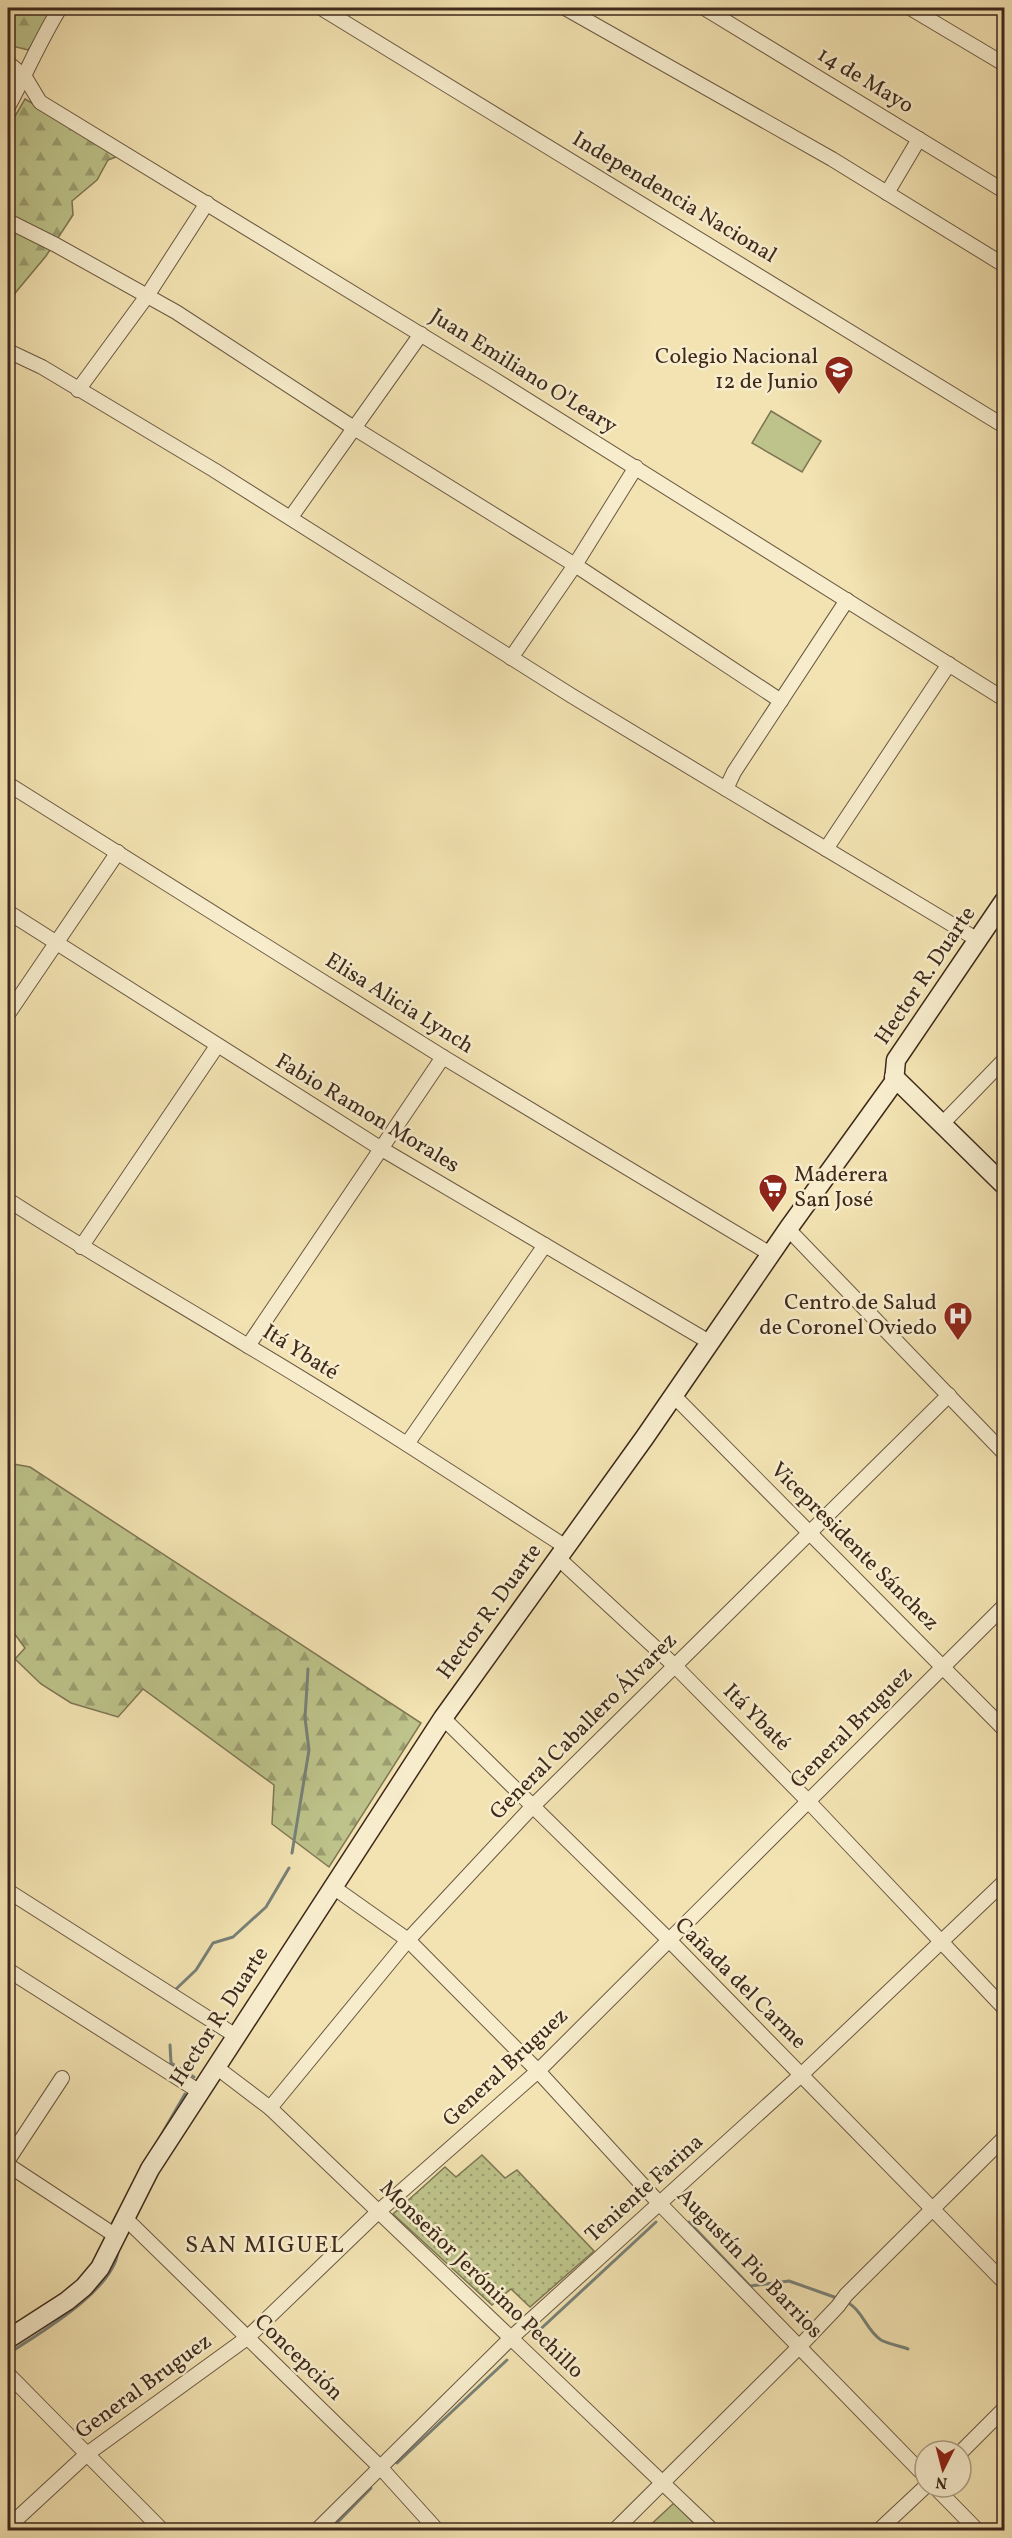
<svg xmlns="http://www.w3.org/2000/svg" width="1012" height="2538" font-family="Vollkorn,serif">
<defs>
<pattern id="grass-dots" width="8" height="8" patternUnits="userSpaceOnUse" patternTransform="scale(1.5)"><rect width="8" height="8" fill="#bdc38a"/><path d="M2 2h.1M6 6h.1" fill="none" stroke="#9b9e70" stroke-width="1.8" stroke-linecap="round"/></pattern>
<pattern id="forest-firs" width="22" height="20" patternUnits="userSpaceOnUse" patternTransform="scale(1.5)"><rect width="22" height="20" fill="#bdc38a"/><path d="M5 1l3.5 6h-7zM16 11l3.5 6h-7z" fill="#9b9e70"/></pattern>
</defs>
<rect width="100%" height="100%" fill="#f3e3b2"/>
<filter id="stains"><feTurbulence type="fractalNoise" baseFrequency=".00333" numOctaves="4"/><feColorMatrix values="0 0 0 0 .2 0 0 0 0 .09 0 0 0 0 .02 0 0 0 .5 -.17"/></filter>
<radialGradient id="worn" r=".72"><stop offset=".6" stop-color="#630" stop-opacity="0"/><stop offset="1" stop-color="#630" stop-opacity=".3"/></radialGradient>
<!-- grass -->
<path fill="url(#grass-dots)" stroke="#7e7653" stroke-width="1.5" d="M482,2155L505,2178L517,2170L594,2251L530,2307L511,2289L492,2305L393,2214L445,2167L456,2177Z"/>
<!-- forest -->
<g fill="url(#forest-firs)" stroke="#7e7653" stroke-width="1.5">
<path d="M8,8H61L28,50L8,45Z"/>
<path d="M25,99L121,155L108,160L97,180L72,201L73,215L46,256L16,292L8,307V128Z"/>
<path d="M8,1463L30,1467L421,1723L329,1867L272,1824L274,1785L143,1689L118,1717L71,1703L41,1684L15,1659L25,1648L8,1625Z"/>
</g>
<!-- pitch -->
<g fill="#bdc38a" stroke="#7e7653" stroke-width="1.5">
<path d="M771,411L821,441L802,472L752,443Z"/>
<path d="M674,2503L701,2530H645Z"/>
</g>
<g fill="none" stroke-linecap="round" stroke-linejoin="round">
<!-- stream -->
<g stroke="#788178" stroke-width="3">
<path d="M292,1853L309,1750L305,1718L308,1669"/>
<path d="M175,1990L196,1970L213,1943L233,1937L266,1907L289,1868"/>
<path d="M170,2045L171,2063L194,2077"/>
<path d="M156,2144L185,2094"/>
<path d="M113,2222L118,2213"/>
<path d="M689,2222L750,2286L789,2281L837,2298"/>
<path d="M850,2304C863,2312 867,2331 881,2340C888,2344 900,2346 908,2349"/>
<path d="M532,2337L656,2222"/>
<path d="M8,2354C39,2333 112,2292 118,2252"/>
<path d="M397,2463L507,2360"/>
<path d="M330,2530L371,2488"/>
</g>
<!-- street casing -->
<g stroke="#6b5842" stroke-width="16">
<g id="street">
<path d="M321,8L1004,426"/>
<path d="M565,8L832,159L1004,265"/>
<path d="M704,8L1004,191"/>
<path d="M910,8L1004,64"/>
<path d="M8,63L25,77L40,102L492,378L1004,699"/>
<path d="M8,107C26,74 40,40 60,8"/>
<path d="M887,193L919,139"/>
<path d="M8,221L56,245L176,312L354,428L575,565L781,701"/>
<path d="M8,351L42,367L214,470L572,696L726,789"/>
<path d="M78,390L147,296L207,203"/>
<path d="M291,517L421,334"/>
<path d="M847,600L734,772L726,789L978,940"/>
<path d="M511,658L575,565L636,467"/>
<path d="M8,784L443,1057L772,1255"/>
<path d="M826,849L949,664"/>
<path d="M8,912L380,1148L711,1343"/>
<path d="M8,1014L118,852"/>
<path d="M942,1124L1004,1060"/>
<path d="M8,1200C87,1251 168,1297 248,1346C356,1410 461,1479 566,1547"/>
<path d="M788,1229L1004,1453"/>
<path d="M81,1247L217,1046"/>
<path d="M248,1346L443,1057"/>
<path d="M674,1396L1004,1729"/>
<path d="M407,1444L545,1245"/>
<path d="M558,1558L675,1666L808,1801L1004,2008"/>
<path d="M443,1718L668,1939L1004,2282"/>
<path d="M333,1887L408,1940L538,2071L660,2204L925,2476"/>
<path d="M8,1891L236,2036"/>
<path d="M8,1970L200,2092"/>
<path d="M216,2067L270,2108L712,2530"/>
<path d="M270,2108L408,1940L532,1807L949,1395"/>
<path d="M8,2160L62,2078"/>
<path d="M8,2165L116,2236"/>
<path d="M125,2218L381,2468L437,2530"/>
<path d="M8,2374L162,2530"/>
<path d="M961,2452L1004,2409"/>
<path d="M935,2487L977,2530"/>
<path d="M8,2527L87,2454L247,2338L379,2211L538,2071L1004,1606"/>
<path d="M317,2530L512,2337L801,2075L1004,1882"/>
<path d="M615,2530L799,2347L838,2306L846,2295L1004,2138"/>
<path d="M879,2530L925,2487"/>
</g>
</g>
<!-- secondary casing -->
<g stroke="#3e291c" stroke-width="21">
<g id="secondary">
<path d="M894,1077L1004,1185"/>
<path d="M8,2339L67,2301L84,2287L100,2268L150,2169L443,1718L645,1437L788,1229L894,1082L896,1060L1004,901"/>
</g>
</g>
<!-- street -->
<use href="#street" stroke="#f7edcd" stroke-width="14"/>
<!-- secondary -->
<use href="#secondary" stroke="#f7edcd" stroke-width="18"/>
</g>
<!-- icons -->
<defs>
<g id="school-pin" transform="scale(1.5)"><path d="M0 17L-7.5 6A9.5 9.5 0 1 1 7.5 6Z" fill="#8f2418" stroke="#f7edcd"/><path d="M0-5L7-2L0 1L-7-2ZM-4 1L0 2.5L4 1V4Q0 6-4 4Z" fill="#fff"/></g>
<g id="supermarket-pin" transform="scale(1.5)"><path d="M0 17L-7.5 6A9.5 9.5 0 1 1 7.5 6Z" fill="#8f2418" stroke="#f7edcd"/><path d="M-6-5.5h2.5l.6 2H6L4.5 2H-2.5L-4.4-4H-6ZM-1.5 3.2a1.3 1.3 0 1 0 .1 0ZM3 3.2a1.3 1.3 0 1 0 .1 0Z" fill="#fff"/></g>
<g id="hospital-pin" transform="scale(1.5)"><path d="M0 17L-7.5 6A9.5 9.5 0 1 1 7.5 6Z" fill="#8f2418" stroke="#f7edcd"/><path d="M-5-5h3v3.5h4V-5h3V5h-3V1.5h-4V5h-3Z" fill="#fff"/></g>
</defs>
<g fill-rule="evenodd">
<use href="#school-pin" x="839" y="370"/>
<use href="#supermarket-pin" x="773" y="1188"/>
<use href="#hospital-pin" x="958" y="1316"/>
</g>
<g text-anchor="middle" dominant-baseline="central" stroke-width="5" stroke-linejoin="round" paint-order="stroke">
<!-- street labels -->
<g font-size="22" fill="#3e291c" stroke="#f7edcd">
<text transform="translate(865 81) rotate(31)">14 de Mayo</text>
<text transform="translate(674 198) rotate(31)">Independencia Nacional</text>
<text transform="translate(523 372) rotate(32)">Juan Emiliano O'Leary</text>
<text transform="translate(926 976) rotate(-56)">Hector R. Duarte</text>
<text transform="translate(399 1004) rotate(32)">Elisa Alicia Lynch</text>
<text transform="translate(367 1114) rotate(31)">Fabio Ramon Morales</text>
<text transform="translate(300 1353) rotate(32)">Itá Ybaté</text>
<text transform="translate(854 1547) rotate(45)">Vicepresidente Sánchez</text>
<text transform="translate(490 1612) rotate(-54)">Hector R. Duarte</text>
<text transform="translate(756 1718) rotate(45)">Itá Ybaté</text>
<text transform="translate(584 1727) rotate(-45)">General Caballero Álvarez</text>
<text transform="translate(852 1728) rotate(-45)">General Bruguez</text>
<text transform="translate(740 1984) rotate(45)">Cañada del Carme</text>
<text transform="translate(220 2017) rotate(-57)">Hector R. Duarte</text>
<text transform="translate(506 2068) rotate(-43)">General Bruguez</text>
<text transform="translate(645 2189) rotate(-42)">Teniente Farina</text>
<text transform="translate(749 2264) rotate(46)">Augustín Pio Barrios</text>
<text transform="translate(481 2280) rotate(44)">Monseñor Jerónimo Pechillo</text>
<text transform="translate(298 2358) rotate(44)">Concepción</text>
<text transform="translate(144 2387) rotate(-36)">General Bruguez</text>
</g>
<!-- poi labels -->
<g font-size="22" fill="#3e291c" stroke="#f7edcd" text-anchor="end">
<text x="818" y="357">Colegio Nacional<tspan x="818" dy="25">12 de Junio</tspan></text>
<text x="794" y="1175" text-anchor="start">Maderera<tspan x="794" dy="25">San José</tspan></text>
<text x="937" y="1303">Centro de Salud<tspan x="937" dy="25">de Coronel Oviedo</tspan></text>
</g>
<!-- neighbourhood labels -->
<g font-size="24" letter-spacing="1.5" fill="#3e291c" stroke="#f7edcd">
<text x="265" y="2246">SAN MIGUEL</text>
</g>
</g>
<!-- margin -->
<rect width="1012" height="2538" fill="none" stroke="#f3e3b2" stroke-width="30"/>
<rect x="9" y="9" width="994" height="2520" fill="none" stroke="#3e291c" stroke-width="3"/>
<rect x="15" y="15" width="982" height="2508" fill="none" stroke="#3e291c" stroke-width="1.5"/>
<!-- north arrow -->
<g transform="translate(943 2469) rotate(186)"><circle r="28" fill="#f7edcd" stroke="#ad9f86" stroke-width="1.5"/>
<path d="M0-4.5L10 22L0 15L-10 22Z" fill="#8f2418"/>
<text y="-9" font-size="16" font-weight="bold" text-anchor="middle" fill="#3e291c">N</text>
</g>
<rect width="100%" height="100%" filter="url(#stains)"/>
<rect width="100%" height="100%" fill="url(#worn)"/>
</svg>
